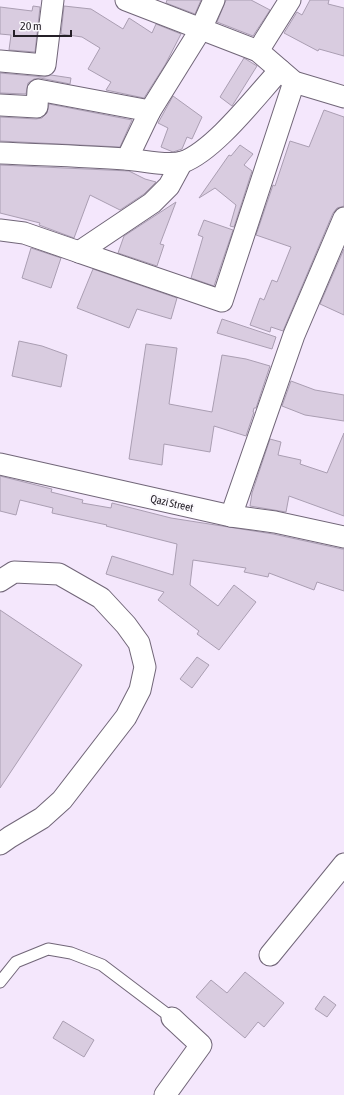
<svg xmlns="http://www.w3.org/2000/svg" width="344" height="1095" font-family="'Asap Condensed',sans-serif">
<rect width="100%" height="100%" fill="#f4e7fc"/>
<!-- building -->
<g fill="#d9cce0" stroke="#aa9eb2">
<path d="M167,0H201L195,14L166,3Z"/>
<path d="M226,0H251L270,10L253,36L217,22Z"/>
<path d="M310,0H329L328,4L344,8V56L319,49L318,51L284,33L297,12L302,15Z"/>
<path d="M33,6L40,7L35,52L9,50L11,35L0,34V7L32,11Z"/>
<path d="M64,6L91,9L123,29L129,18L152,33L156,24L181,34L165,65L144,98L106,90L111,82L88,69L100,48L82,37L61,34Z"/>
<path d="M244,58L257,66L232,106L220,97Z"/>
<path d="M0,73L44,77L51,75L71,78L70,84L40,78L34,79L28,83L26,94L0,93Z"/>
<path d="M173,96L202,117L192,139L187,137L182,149L173,152L161,147L168,128L158,123Z"/>
<path d="M49,104L132,120L120,147L0,141V117L36,119L42,118L47,113Z"/>
<path d="M324,110L344,117V206L337,208L333,213L283,331L271,327L270,332L250,325L260,298L264,300L272,280L277,282L291,247L256,235L273,185L275,186L290,141L309,147Z"/>
<path d="M240,145L253,154L244,165L252,171L234,227L230,226L236,205L215,188L199,198L229,155L231,156Z"/>
<path d="M0,165L129,171L145,179L156,182L144,194L120,210L90,195L74,238L39,225L40,223L0,213Z"/>
<path d="M176,202L160,244L164,245L157,266L118,253L124,236Z"/>
<path d="M204,220L233,230L214,286L191,278L203,237L198,235Z"/>
<path d="M31,248L61,258L51,288L22,278Z"/>
<path d="M344,249V315L320,304Z"/>
<path d="M93,269L177,298L171,319L137,309L129,328L77,308Z"/>
<path d="M222,319L276,337L272,349L217,333Z"/>
<path d="M19,341L42,346L67,355L61,387L12,376Z"/>
<path d="M146,344L177,348L169,404L212,412L222,355L246,359L270,366L256,408H254L253,412H254L246,436L214,426L210,452L164,444L162,465L129,459Z"/>
<path d="M291,381L315,390L344,395V421L305,415L282,406Z"/>
<path d="M344,433V516L289,496L286,512L250,506L252,493L270,439L281,442L278,455L301,460L300,464L327,473Z"/>
<path d="M0,476L52,489L51,492L83,500L82,503L111,508L112,503L171,518L273,534L342,549H344V591L317,582L314,590L269,573L268,577L244,572L246,568L193,560L190,585L218,606L234,585L256,602L219,650L197,634L199,631L158,600L164,592L106,574L112,556L173,575L177,544L106,526L107,525L52,513L53,508L20,500L16,515L0,511Z"/>
<path d="M0,610L82,665L0,788Z"/>
<path d="M197,657L209,665L192,688L180,679Z"/>
<path d="M245,972L284,1003L264,1027L258,1022L245,1038L196,997L211,980L227,993Z"/>
<path d="M324,996L336,1005L327,1017L315,1009Z"/>
<path d="M63,1021L94,1040L84,1057L53,1038Z"/>
</g>
<g fill="none" stroke-linecap="round" stroke-linejoin="round">
<!-- lane casing -->
<g stroke="#716678" stroke-width="13">
<path id="lane" d="M0,982L16,962L48,949L71,953L102,965L172,1018"/>
</g>
<!-- street casing -->
<g stroke="#716678" stroke-width="23">
<g id="street">
<path d="M126,0L258,51L294,82L344,97"/>
<path d="M258,51L290,0"/>
<path d="M0,61L45,65L53,0"/>
<path d="M0,105L37,107L38,90L150,111"/>
<path d="M0,153C42,155 84,156 125,159C142,160 167,167 183,162C215,150 256,96 280,70"/>
<path d="M127,159L150,111L201,29L214,0"/>
<path d="M182,162L169,186L152,203L79,252L222,301L294,82"/>
<path d="M0,230L24,233L79,252"/>
<path d="M0,464L231,516L275,522L344,537"/>
<path d="M231,516L294,335L344,218"/>
<path d="M0,581L14,572L59,574L101,598L126,625L139,643L145,667L140,690L126,717L62,800L42,818L10,837L0,844"/>
<path d="M270,955L344,864"/>
<path d="M165,1095L201,1045L172,1018"/>
</g>
</g>
<!-- lane -->
<use href="#lane" stroke="#fff" stroke-width="11"/>
<!-- street -->
<use href="#street" stroke="#fff" stroke-width="21"/>
</g>
<g text-anchor="middle" dominant-baseline="central" stroke-width="4" stroke-linejoin="round" paint-order="stroke">
<!-- street labels -->
<g font-size="11" fill="#252028" stroke="#fbf9fd">
<text transform="translate(172 503) rotate(13)">Qazi Street</text>
</g>
</g>
<!-- scale -->
<path d="M14 30v6h57v-6" fill="none" stroke="#252028" stroke-width="2"/>
<text x="20" y="30" font-size="12" fill="#252028" stroke="#fbf9fd" stroke-width="3" paint-order="stroke">20 m</text>
</svg>
